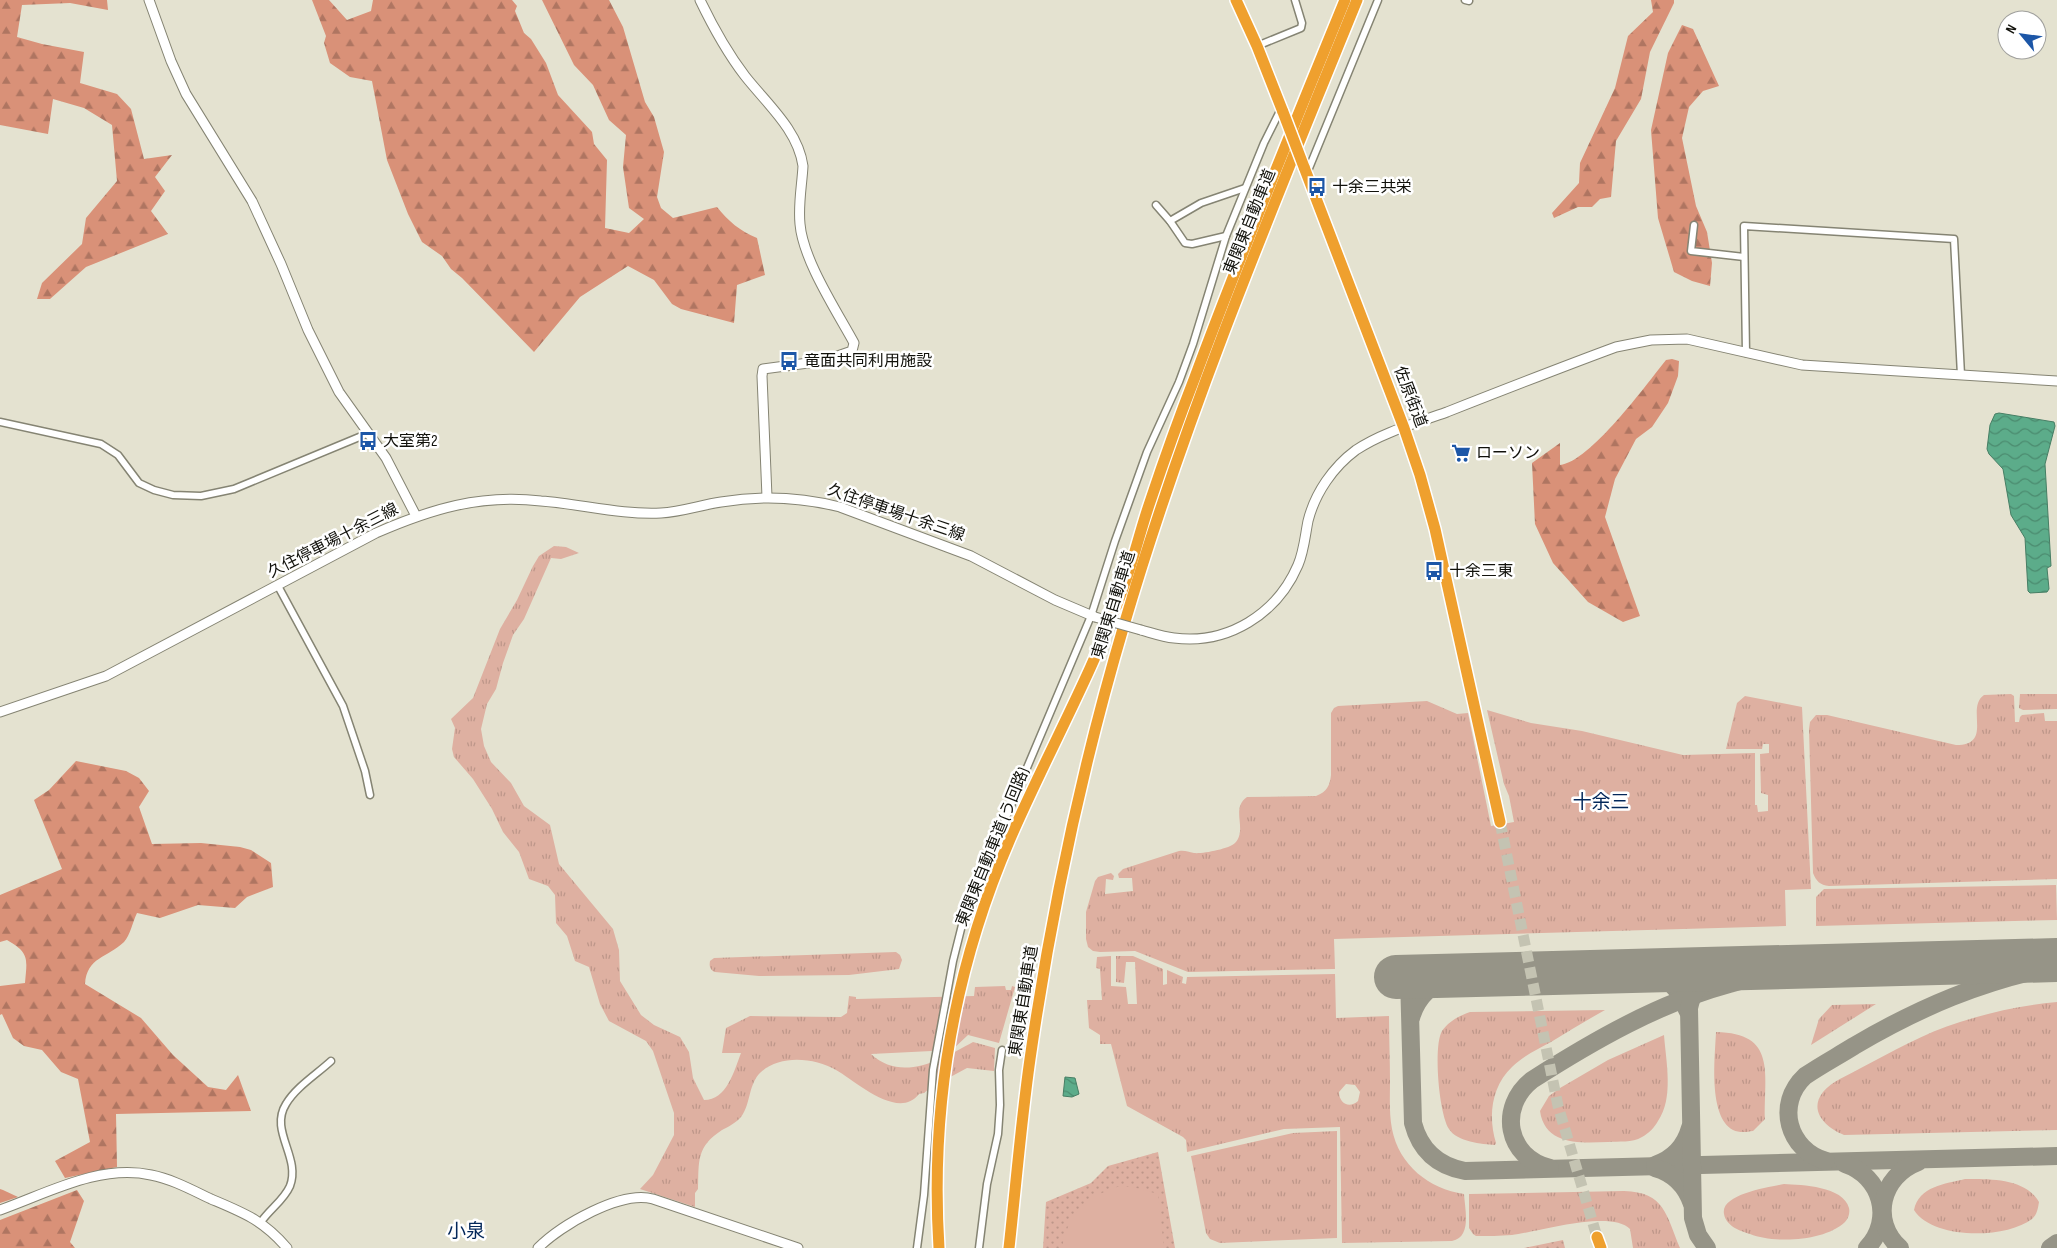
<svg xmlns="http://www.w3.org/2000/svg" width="2057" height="1248" font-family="'Sofia Sans Condensed','Noto Sans JP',sans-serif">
<defs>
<pattern id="grass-tufts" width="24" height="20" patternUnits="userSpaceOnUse" patternTransform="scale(1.25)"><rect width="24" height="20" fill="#deb0a1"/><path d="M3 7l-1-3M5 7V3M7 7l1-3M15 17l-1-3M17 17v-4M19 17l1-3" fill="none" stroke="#bd9689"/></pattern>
<pattern id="forest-firs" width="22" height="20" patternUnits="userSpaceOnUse" patternTransform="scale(1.25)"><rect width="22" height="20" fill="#d99178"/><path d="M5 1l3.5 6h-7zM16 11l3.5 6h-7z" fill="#af7561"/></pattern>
<pattern id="park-dots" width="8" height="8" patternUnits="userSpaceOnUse" patternTransform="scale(1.25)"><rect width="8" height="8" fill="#deb0a1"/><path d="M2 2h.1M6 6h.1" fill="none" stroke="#bd9689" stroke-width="1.8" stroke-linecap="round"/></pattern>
<pattern id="water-waves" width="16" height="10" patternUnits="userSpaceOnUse" patternTransform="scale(1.25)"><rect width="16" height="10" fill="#5cac8a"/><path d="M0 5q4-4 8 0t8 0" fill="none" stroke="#4b8b6f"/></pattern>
</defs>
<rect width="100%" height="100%" fill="#e4e2d0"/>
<!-- grass -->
<g fill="url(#grass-tufts)" fill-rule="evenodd">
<path d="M554,546L566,547L579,553L561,559L551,558L524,619L513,635L503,663L496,689L487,704L481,729L484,746L491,762L511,783L524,806L550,825L559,864L613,929L619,950L620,981L641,1015L654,1025L680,1037L689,1052L693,1078L704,1100C727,1100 734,1071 741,1053H722L726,1028L750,1016L841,1017L847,1013L849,996L856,997V999L974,996L975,987L1005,986L1006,990H1011L1012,986L1015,987L999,1043L968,1035L952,1050L871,1054C902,1083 942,1059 973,1042L995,1048L994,1071L967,1068L930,1088L924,1093L919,1094C898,1121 856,1081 836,1070C815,1058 781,1054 761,1072C748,1084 751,1104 741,1117C737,1122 728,1127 722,1130C696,1147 699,1161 698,1189L695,1193V1207L640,1189L653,1175L674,1135V1113L653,1051L646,1041L609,1021L600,1004L589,967L575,961L567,936L556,923L555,895L548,886L529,879L519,852L503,832L492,809L473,779L454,757L452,749L455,728L451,719L473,698L500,629L517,600L533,566L539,556Z"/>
<path d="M2011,694L2014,696L2015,722H2019L2020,717L2022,715L2044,713L2045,721H2057V879L1829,886C1820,885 1816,881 1813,873L1809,729L1810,722L1816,715H1827L1956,745C1994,745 1965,708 1984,695Z"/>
<path d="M2020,694H2057V709L2023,710L2019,708Z"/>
<path d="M1745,696L1802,707L1811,889L1785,890L1786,926L1334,939L1335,969L1188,972L1135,951L1100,952L1093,951L1088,947L1086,939V912L1095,881L1098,877L1111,873L1114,876L1113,880L1106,879L1105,894L1133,891L1132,878H1119L1118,874L1123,869L1179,851C1185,850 1188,852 1194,853C1202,854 1229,849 1235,843C1248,829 1230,809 1247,797L1316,796C1327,792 1330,785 1331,775V713L1334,708L1338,706L1427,701L1457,714L1468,713L1491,826L1514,822L1509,796L1504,784L1487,710L1531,723L1582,731L1683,755L1755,753V805H1757L1758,812L1768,811V795L1761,793L1760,754L1769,753V744H1763L1762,749H1726L1737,703Z"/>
<path d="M2056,885L2057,920L1816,926V897L1824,889Z"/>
<path d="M896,952L900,955L902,960L899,969L849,975L759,976L715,972C710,970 709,966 710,961L714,958Z"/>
<path d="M1111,956V986L1126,987L1128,1004H1137L1135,962H1126L1124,983L1116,982V956H1133L1163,969V985L1167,984V970L1183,977L1182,983L1186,984L1187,977L1335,974L1336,1018L1389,1016C1389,1038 1390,1060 1390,1082C1390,1097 1389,1113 1392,1129C1399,1165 1429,1189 1464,1194C1465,1210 1472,1237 1452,1241L1342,1243L1340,1127L1284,1129L1187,1152L1186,1140L1183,1137L1127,1106L1111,1044H1100V1035L1089,1028L1087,1000H1102L1100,969L1096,968L1097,957ZM1346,1084L1355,1085L1360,1092L1358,1101C1349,1109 1339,1103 1339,1092Z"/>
<path d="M2057,1002V1130L1844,1135C1826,1128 1808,1111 1823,1092C1832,1081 1847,1076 1859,1069C1892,1052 1924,1033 1960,1022C1991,1012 2024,1005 2057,1002Z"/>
<path d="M1876,1004L1811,1045L1819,1019L1832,1005Z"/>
<path d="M1605,1010C1587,1020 1569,1031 1551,1042C1538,1049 1523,1056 1512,1067C1491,1087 1488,1117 1496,1143L1495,1145C1482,1144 1457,1142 1449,1129C1439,1114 1433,1046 1442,1031C1449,1021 1459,1016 1470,1012Z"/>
<path d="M1716,1032C1777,1033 1764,1073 1765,1119L1753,1131C1747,1132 1739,1133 1733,1130C1708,1116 1715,1057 1716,1032Z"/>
<path d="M1664,1035C1666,1062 1674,1098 1658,1121C1655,1127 1648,1134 1642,1137C1632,1143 1619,1141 1608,1142C1581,1143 1545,1146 1540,1111L1549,1096L1560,1088L1608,1060Z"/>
<path d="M1337,1131V1238L1220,1243L1210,1239L1206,1233L1191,1156L1293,1133Z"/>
<path d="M1965,1179C1990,1179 2025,1178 2039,1202C2038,1208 2037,1215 2032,1219C2006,1239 1933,1240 1914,1210C1919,1186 1945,1184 1965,1179Z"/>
<path d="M1784,1184C1802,1185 1843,1186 1849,1208C1850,1212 1849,1218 1845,1222C1825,1241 1776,1244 1750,1234C1740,1231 1726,1226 1724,1214C1720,1194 1770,1187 1784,1184Z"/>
<path d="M1624,1191C1665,1192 1666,1215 1680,1248H1633L1630,1229C1611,1209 1537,1232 1512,1235C1500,1236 1488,1236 1476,1236L1473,1234L1469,1228V1194Z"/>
</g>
<!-- forest -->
<g fill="url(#forest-firs)">
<path d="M0,0H107L108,10L70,3L22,5L17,37L42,44L84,52L80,83L117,94L131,109L144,159L172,155L155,177L165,191L151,211L168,234L86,267L50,299H37L42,283L82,244L86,218L117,181L112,125L84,108L53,99L48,134L0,125Z"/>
<path d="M312,0H329L347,20L371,11L373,0H512L517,6L515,11L524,33L531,39L546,63L558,95L592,132L594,144L607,160L605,228L629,233L644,219L629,208L623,167L626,135L609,120L593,85L574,65L542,0H609L623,27L645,102L654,117L664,152L657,197L661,208L673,218L717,207C728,221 740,231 757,238L765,275L737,285L734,323L681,309L672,304L654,280L628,266L580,297L534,352L462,278L451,269L442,256L422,242L408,214L387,160L372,81L350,77L330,63L324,43L326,36Z"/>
<path d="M1651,0H1674V3L1650,52L1641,99L1616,141L1611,197L1600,199L1592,207H1578L1554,218L1552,213L1579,183L1580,163L1615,88L1628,36L1653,12Z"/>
<path d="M1682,25L1693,29L1719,86L1703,91L1689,107L1682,138L1696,206L1707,232L1712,263L1710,286L1692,281L1674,272L1658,218L1651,130L1668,53Z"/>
<path d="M1672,359L1679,361L1678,376L1668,403L1652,427L1636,439L1615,479L1605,517L1640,616L1623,622L1588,602L1553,563L1535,524L1532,463L1560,443V465C1590,462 1646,385 1666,360Z"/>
<path d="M76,761L126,771L139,778L149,791L139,807L152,844L201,843L240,847L251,850L271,863L273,887L247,897L235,908L198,905L160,918L137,913C133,921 130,936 124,942C107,958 87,957 85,984L141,1018L173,1055L208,1087L226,1090L238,1075L251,1111L116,1114L117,1167L65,1178L55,1161L90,1142L78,1079L61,1072L42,1050L24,1046L13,1038L2,1014L0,1015V986L25,983C27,959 30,953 7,940L0,942V895L62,869L34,800L49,790Z"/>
<path d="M0,1189L3,1190L18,1197L0,1203Z"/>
<path d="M77,1190L84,1201L70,1242L75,1248H0V1220Z"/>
</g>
<!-- park -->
<g fill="url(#park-dots)">
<path d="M1158,1152L1175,1248H1043L1046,1202L1091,1183L1108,1166Z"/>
<path d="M1563,1240L1565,1248H1524Z"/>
</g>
<!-- pitch -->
<path fill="#deb0a1" d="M1117,1187H1133L1158,1194L1164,1248H1062C1067,1215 1086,1197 1117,1187Z"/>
<!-- water -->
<g fill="url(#water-waves)" stroke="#467e64">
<path d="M1999,413L2054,422L2055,426L2045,464L2051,566L2047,568L2049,589L2047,592L2030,593L2028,591L2025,538L2011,515L2003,469L1989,454L1987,449L1990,425L1995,414Z"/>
<path d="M1065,1077L1075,1078L1079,1094L1072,1097L1063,1096Z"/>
</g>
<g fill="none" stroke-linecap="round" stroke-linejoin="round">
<!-- taxiway -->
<g stroke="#969487" stroke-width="18">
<path d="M1647,971C1667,977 1681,990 1687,1010"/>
<path d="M1409,977L1413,1123C1420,1150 1438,1166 1465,1171L2057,1156"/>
<path d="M1411,1018C1417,996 1434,981 1455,976"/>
<path d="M1826,1161C1788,1150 1775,1104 1805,1076C1821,1065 1838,1056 1854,1046C1920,1007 1982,981 2057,966"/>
<path d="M1845,1164C1881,1176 1894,1219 1867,1248"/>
<path d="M1655,1165C1673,1159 1685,1146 1690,1128"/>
<path d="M1550,1168C1506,1157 1498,1107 1532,1080C1593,1041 1659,1003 1729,984C1765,974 1801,970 1837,966"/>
<path d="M1655,1168C1673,1173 1686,1186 1692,1204"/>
<path d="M1707,1248L1698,1235L1693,1218L1689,1008C1698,967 1730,968 1764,968"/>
<path d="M1900,1248C1870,1221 1881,1176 1918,1162"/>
<path d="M2050,1248L2057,1243"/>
</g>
<!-- runway -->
<path stroke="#969487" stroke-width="44" d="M1396,977L2057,960"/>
<!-- highway-tunnel -->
<path stroke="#c4c3b2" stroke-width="11" stroke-dasharray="11 5.5" stroke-linecap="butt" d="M1500,822L1558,1106L1597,1237"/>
<!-- street casing -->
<g stroke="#858473" stroke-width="9">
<g id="street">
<path d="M1465,0L1469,1"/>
<path d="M1257,46L1301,28L1302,23L1295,0"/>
<path d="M1307,173L1378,0"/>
<path d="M1156,205L1170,221L1185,243L1192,244L1226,236"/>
<path d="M1170,221L1201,203L1245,188"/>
<path d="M1694,225L1691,251L1744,257"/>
<path d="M1746,353L1744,226L1954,239L1961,375"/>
<path d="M0,422L101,444L118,455L139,483L154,490L173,495L201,496L234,489L369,433"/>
<path d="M278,586L343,706L365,771L370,795"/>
<path d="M261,1222C270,1209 284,1200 290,1186C301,1157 269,1131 286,1104C296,1087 317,1074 331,1061"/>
<path d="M917,1248L924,1195L933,1070L953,961L964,917L1091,616L1115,541L1147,452L1179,382L1193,344L1226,236L1264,143L1282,107"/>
<path d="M979,1248L987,1184L998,1134L1000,1105L999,1070L1002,1050"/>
</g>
</g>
<!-- secondary casing -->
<g stroke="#858473" stroke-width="11">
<g id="secondary">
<path d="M149,0L171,61L186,94L252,201L281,264L308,330L339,392L386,458L416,516"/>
<path d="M700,0C712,25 729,55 745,76C767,104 798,130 803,166C802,185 798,204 800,224C803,260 836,310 854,343L852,351L823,361L763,369L762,376L767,497"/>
<path d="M1141,630C1152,633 1163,637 1174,638C1228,645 1277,614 1298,565C1304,551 1305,536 1308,521C1315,493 1333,467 1356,450C1383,432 1417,423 1447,412C1503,390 1559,368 1616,347L1651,340L1687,339L1802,365L2057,381"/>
<path d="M0,712L106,676L376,533C431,509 480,494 541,501C581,504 621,515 661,513C681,512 701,505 721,502C762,495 800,497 840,507L971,556L1055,600L1095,617"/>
<path d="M0,1210C48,1193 99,1164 151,1175C172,1179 192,1190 211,1199C244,1213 263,1220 287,1248"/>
<path d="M538,1248C561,1225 621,1190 653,1199L798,1248"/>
</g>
</g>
<!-- highway casing -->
<g stroke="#fff" stroke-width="14">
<g id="highway">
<path d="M1236,0L1257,46L1283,112"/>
<path d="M1304,167L1404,428L1420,475L1435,529L1500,822"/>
<path d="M1597,1237L1601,1248"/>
<path d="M939,1248C930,1106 954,969 1010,839C1046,756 1091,676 1122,591C1133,562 1140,531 1150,502C1164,460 1179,418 1195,377C1242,250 1294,125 1345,0"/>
<path d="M1009,1248C1016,1185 1021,1122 1030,1059C1051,913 1082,767 1124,625C1187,411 1273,206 1357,0"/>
</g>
</g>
<!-- street -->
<use href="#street" stroke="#fff" stroke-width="6"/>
<!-- secondary -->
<use href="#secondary" stroke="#fff" stroke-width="9"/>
<!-- highway -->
<use href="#highway" stroke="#efa02e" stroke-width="11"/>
<!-- secondary-bridge casing -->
<g stroke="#858473" stroke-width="11" stroke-linecap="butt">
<path id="secondary-bridge" d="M1095,617L1141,630"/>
</g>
<!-- highway-bridge casing -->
<g stroke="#fff" stroke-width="14" stroke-linecap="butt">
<path id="highway-bridge" d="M1283,112L1304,167"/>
</g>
<!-- secondary-bridge -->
<use href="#secondary-bridge" stroke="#fff" stroke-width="9"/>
<!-- highway-bridge -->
<use href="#highway-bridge" stroke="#efa02e" stroke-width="11"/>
</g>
<!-- icons -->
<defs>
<g id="bus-bare" transform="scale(1.5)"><path d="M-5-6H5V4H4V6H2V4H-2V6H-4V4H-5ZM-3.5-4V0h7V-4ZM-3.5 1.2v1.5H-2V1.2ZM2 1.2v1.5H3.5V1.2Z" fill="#1c56a7" stroke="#fff" stroke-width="2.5" paint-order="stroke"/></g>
<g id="supermarket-bare" transform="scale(1.5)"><path d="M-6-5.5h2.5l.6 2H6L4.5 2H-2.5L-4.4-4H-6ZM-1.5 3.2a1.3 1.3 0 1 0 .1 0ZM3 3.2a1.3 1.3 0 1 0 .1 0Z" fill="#1c56a7" stroke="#fff" stroke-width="2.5" paint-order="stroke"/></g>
</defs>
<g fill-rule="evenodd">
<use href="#bus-bare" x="1317" y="187"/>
<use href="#bus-bare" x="789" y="361"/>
<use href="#bus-bare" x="368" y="441"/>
<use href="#supermarket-bare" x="1461" y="453"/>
<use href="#bus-bare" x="1434" y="571"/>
</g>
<g text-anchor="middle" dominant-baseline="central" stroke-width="5" stroke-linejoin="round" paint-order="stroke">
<!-- poi labels -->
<g font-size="16" fill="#11110b" stroke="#fff" text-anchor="start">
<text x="1332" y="187">十余三共栄</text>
<text x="804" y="361">竜面共同利用施設</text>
<text x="383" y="441">大室第2</text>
<text x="1476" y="453">ローソン</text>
<text x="1449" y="571">十余三東</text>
</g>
<!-- street labels -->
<g font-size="16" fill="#11110b" stroke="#fff">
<text transform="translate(1250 222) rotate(-68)">東関東自動車道</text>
<text transform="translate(1410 397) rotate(69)">佐原街道</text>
<text transform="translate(896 513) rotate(19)">久住停車場十余三線</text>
<text transform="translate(333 541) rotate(-27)">久住停車場十余三線</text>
<text transform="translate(1114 605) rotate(-73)">東関東自動車道</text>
<text transform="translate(993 847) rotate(-68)">東関東自動車道 (う回路)</text>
<text transform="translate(1024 1001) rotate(-81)">東関東自動車道</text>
</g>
<!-- quarter labels -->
<g font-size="19" fill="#03275a" stroke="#fff">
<text x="1601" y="802">十余三</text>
<text x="466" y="1231">小泉</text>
</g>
</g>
<!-- north arrow -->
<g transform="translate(2022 35) rotate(299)"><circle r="24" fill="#ffffff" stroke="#a0a09d"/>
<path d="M0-4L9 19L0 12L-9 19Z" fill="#1c56a7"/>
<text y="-8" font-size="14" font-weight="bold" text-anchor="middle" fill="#11110b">N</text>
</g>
</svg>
